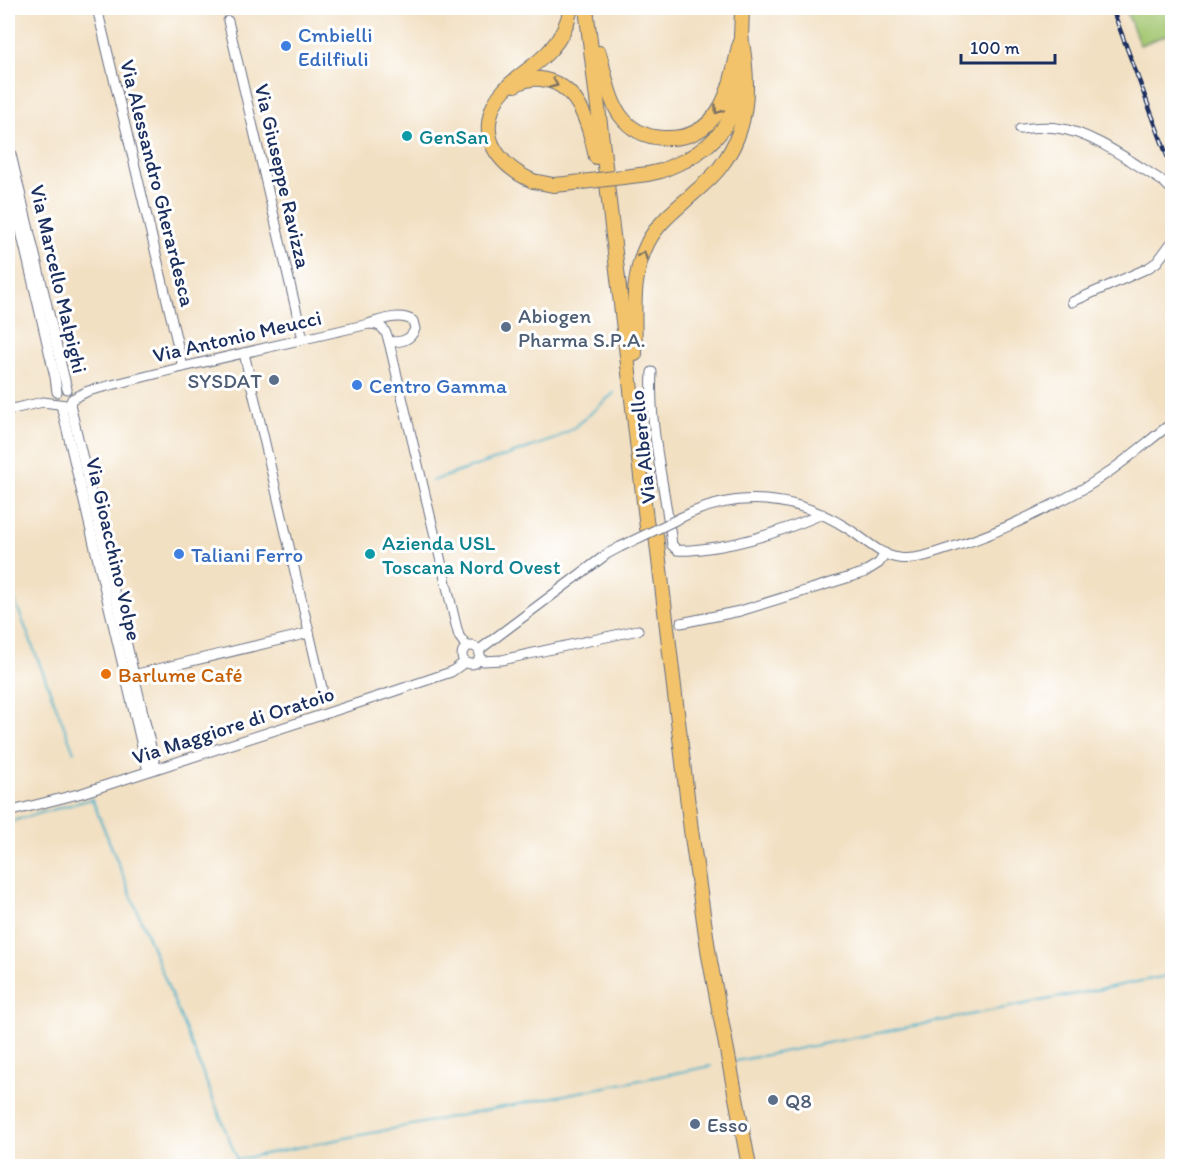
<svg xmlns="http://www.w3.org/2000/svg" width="1180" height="1174" font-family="Itim,sans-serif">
<rect width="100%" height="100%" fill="#fff"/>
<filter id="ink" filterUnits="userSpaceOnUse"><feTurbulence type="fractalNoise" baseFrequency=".0167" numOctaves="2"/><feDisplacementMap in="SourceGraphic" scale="12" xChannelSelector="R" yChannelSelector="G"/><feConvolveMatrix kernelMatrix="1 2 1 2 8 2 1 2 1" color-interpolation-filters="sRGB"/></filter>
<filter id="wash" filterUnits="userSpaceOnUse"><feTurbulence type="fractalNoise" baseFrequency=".008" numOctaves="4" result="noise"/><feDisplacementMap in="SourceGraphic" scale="24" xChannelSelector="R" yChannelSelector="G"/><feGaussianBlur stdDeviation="1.35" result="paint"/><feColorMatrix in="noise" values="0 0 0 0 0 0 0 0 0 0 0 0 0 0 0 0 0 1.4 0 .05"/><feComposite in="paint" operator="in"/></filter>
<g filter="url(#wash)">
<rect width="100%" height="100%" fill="#f2e0c3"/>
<!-- green -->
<path fill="#a3c66f" stroke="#5f7a66" stroke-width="1.5" d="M1125,8H1172V33L1140,45Z"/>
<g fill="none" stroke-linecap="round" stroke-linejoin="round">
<!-- stream -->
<g stroke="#4ab0c9" stroke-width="2">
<path d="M432,481L555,439L576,426L614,393"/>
<path d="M8,583L74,752"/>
<path d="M8,822L92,799L184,1026L237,1159"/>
<path d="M736,1061L1172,975"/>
<path d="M235,1160L711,1066"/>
<path d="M226,1166V1164L232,1161"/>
</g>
</g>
</g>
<g filter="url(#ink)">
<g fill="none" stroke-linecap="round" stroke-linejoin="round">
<!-- minor casing -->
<g stroke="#666d81" stroke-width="11">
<g id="minor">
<path d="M97,8L183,367"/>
<path d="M228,21L303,339"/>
<path d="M1020,129C1032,128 1045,126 1057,128C1092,132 1134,164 1164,182L1172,190"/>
<path d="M8,142L67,389"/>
<path d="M8,176L55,377L57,392"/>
<path d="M1072,302L1148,268L1157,262L1172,242"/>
<path d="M371,323C384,319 401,313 413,321L415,329C410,341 401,342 389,342"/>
<path d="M244,353L322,688"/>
<path d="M652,372C649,421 661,470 668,518"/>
<path d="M70,404L156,768"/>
<path d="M61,405L148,771"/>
<path d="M8,410L43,402L66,405L70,404L72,399L88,391L183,367L369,324C382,324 386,330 389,342L456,625L459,636L466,646"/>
<path d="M682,517C737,490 795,495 847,528C862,537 881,556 898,558C917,561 937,552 956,546C989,536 1021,521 1052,505C1068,497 1085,489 1100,478C1125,462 1148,441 1172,423"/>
<path d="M670,529L672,545L677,550C685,551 693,550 701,549C742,545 783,531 822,514"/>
<path d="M681,623L740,611L863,573L879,563L885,553"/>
<circle cx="471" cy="655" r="9"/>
<path d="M479,650L607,554L620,547"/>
<path d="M479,659L483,661L502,660L638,630"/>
<path d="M133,675L309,633"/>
<path d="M8,812L82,793L386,694L451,672L465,662"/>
</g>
</g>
<!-- highway casing -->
<g stroke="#666d81" stroke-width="16">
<g id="highway">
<path d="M586,8L606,174"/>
<path d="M741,41L742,8"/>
<path d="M599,53C605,73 608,98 620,115C630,129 645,137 663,138C720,141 730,90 739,46"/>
<path d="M515,85C525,79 534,77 546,80C580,87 590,128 596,157"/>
<path d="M686,160C719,141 736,120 739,81"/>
<path d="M533,181C515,173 500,162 492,144C488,135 488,126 490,117C496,84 532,72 551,49C561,38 568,22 571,8"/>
<path d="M607,184L647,528"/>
<path d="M635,354C635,316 630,277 648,242C659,221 679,207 695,192C704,184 714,176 721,166C751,126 749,82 741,35"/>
<path d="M656,535L691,830L709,956L749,1166"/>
</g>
</g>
<!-- minor -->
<use href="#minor" stroke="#fff" stroke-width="9"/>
<!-- highway -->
<use href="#highway" stroke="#f2c36a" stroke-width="14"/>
<!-- rail casing -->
<g stroke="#1b2f5e" stroke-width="4.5">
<path id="rail" d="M1112,8L1172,169"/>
</g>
<!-- rail -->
<use href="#rail" stroke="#fff" stroke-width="2" stroke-dasharray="7" stroke-linecap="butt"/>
<!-- minor-bridge casing -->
<g stroke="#666d81" stroke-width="11" stroke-linecap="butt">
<path id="minor-bridge" d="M620,547L682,517"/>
</g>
<!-- highway-bridge casing -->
<g stroke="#666d81" stroke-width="16" stroke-linecap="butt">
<path id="highway-bridge" d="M533,181L553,185L565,184L648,174L661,171L686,160"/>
</g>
<!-- minor-bridge -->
<use href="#minor-bridge" stroke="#fff" stroke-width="9"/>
<!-- highway-bridge -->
<use href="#highway-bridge" stroke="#f2c36a" stroke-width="14"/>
</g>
<!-- one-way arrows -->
<defs><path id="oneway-chevron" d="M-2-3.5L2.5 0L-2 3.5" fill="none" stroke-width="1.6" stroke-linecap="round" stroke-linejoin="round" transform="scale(1.5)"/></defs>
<g stroke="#7c7263">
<use href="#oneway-chevron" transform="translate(554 84) rotate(23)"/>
<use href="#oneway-chevron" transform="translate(718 110) rotate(125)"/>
<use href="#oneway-chevron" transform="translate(643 255) rotate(-69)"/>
</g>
</g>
<!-- markers -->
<g fill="#3f7fe0" stroke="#fff" stroke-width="2">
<circle cx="286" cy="46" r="6"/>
<circle cx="357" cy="385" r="6"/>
<circle cx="179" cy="554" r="6"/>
</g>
<g fill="#0f9aa8" stroke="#fff" stroke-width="2">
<circle cx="407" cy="136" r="6"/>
<circle cx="370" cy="554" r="6"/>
</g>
<g fill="#5c6f8a" stroke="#fff" stroke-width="2">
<circle cx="506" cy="327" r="6"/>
<circle cx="274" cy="380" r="6"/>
<circle cx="773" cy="1100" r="6"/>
<circle cx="695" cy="1124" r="6"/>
</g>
<circle fill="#e8710a" stroke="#fff" stroke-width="2" cx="106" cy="674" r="6"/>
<g text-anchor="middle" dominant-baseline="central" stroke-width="6" stroke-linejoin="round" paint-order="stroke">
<!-- shop labels -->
<g font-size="21" fill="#366cbe" stroke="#fff" text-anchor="start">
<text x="298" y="34">Cmbielli<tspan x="298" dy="24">Edilfiuli</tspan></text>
<text x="369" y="385">Centro Gamma</text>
<text x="191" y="554">Taliani Ferro</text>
</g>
<!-- culture labels -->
<g font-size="21" fill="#0d838f" stroke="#fff" text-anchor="start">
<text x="419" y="136">GenSan</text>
<text x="382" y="542">Azienda USL<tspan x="382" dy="24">Toscana Nord Ovest</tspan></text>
</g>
<!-- street labels -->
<g font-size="21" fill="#1b2f5e" stroke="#fff">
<text transform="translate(283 176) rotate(77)">Via Giuseppe Ravizza</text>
<text transform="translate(158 183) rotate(76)">Via Alessandro Gherardesca</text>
<text transform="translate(59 279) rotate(77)">Via Marcello Malpighi</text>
<text transform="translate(237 336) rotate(-13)">Via Antonio Meucci</text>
<text transform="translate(642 447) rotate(-96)">Via Alberello</text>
<text transform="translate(114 549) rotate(77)">Via Gioacchino Volpe</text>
<text transform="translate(233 725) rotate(-18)">Via Maggiore di Oratoio</text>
</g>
<!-- service labels -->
<g font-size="21" fill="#4e5e75" stroke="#fff" text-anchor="start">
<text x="518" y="315">Abiogen<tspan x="518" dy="24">Pharma S.P.A.</tspan></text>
<text x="262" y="380" text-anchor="end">SYSDAT</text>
<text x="785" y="1100">Q8</text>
<text x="707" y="1124">Esso</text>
</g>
<!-- food labels -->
<g font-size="21" fill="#c56008" stroke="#fff" text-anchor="start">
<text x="118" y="674">Barlume Café</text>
</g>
</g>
<!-- margin -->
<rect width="1180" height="1174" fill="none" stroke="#fff" stroke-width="30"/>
<!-- scale -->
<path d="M961 54v9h94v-9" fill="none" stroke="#1b2f5e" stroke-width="3"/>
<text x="970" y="54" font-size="18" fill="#1b2f5e" stroke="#ffffff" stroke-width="4.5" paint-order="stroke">100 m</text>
</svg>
